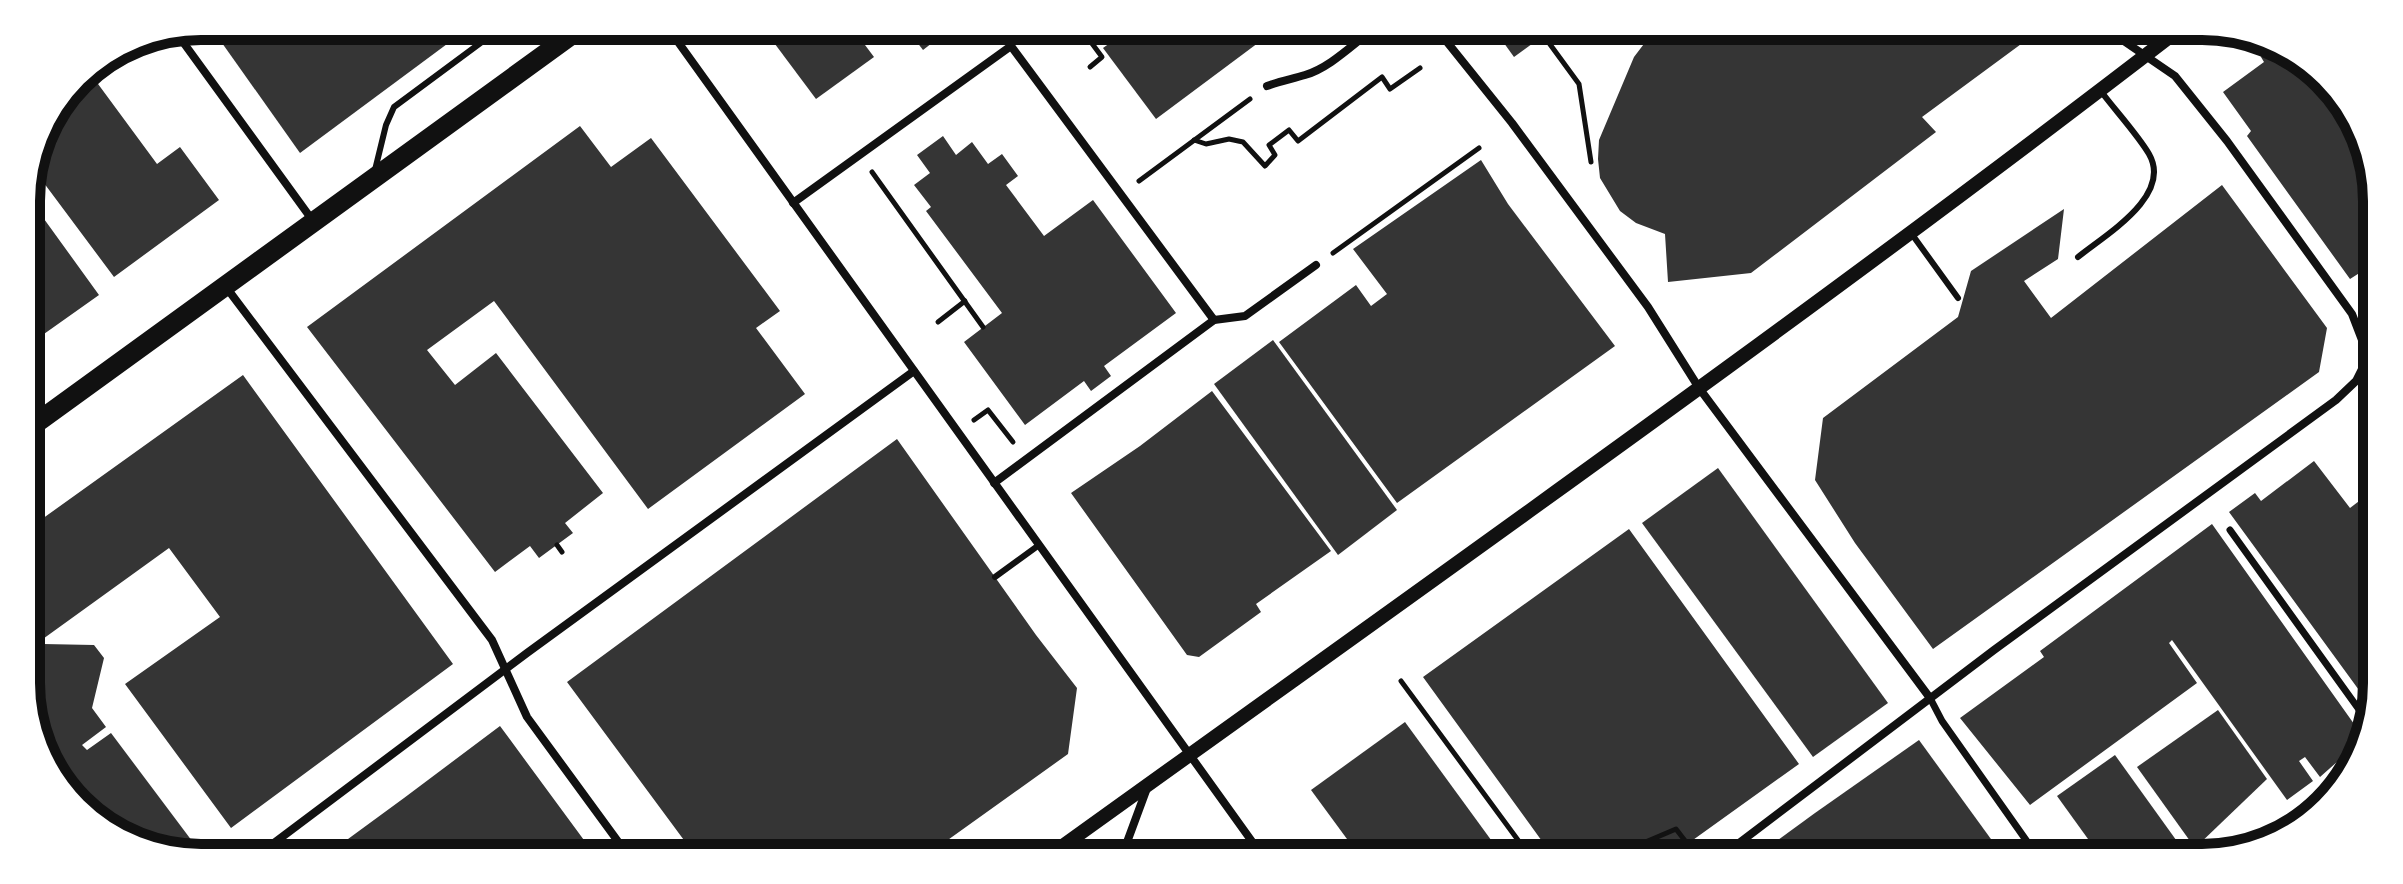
<svg xmlns="http://www.w3.org/2000/svg" width="2403" height="884" font-family="Figtree,sans-serif">
<rect width="100%" height="100%" fill="#fff"/>
<!-- building -->
<g fill="#353535">
<path d="M210,26L470,27L300,153Z"/>
<path d="M763,28L853,29L874,57L816,99Z"/>
<path d="M907,29H950L923,50Z"/>
<path d="M1128,30L1262,31L1266,37L1156,119L1103,48Z"/>
<path d="M1286,31H1312L1295,44Z"/>
<path d="M1496,32H1529L1536,41L1514,57Z"/>
<path d="M1653,32L2031,34L2032,36L1922,117L1936,132L1751,273L1668,282L1665,234L1636,223L1620,211L1600,178L1598,159L1599,140L1634,57Z"/>
<path d="M2275,47L2334,86L2375,178L2374,289L2361,272L2350,279L2247,136L2251,131L2223,92L2264,62L2261,57Z"/>
<path d="M87,69L157,164L180,147L219,200L114,277L32,167L44,124Z"/>
<path d="M580,126L611,167L651,138L780,311L756,328L805,394L648,509L494,301L427,350L455,385L496,353L603,493L565,523L573,533L539,558L530,546L495,572L307,327Z"/>
<path d="M943,136L956,155L972,142L988,164L1002,154L1018,176L1006,185L1044,236L1093,200L1176,313L1104,366L1111,376L1091,391L1084,381L1025,425L964,342L1002,313L926,211L931,207L914,185L930,173L917,155Z"/>
<path d="M1481,160L1508,204L1615,346L1397,503L1279,342L1356,285L1371,306L1387,294L1353,249Z"/>
<path d="M2222,185L2327,328L2319,372L1933,649L1855,543L1815,480L1823,418L1958,317L1971,271L2064,209L2058,259L2024,281L2051,318Z"/>
<path d="M26,194L99,295L27,346V242Z"/>
<path d="M1273,340L1397,510L1338,555L1214,384Z"/>
<path d="M243,375L453,664L231,828L125,684L220,617L169,548L29,649L28,529Z"/>
<path d="M1212,391L1331,551L1256,604L1261,612L1199,657L1187,655L1071,493L1140,446Z"/>
<path d="M897,439L1036,635L1077,688L1068,754L931,852L692,851L567,682Z"/>
<path d="M2314,461L2350,508L2371,492L2368,694L2364,697L2229,512L2255,493L2261,501Z"/>
<path d="M1718,468L1888,703L1813,757L1642,523Z"/>
<path d="M2212,524L2364,738L2320,777L2305,757L2299,761L2313,781L2287,800L2172,640L2169,643L2197,683L2030,805L1960,718L2044,657L2040,651Z"/>
<path d="M1629,529L1799,764L1672,855H1598L1592,846L1580,855H1552L1423,677Z"/>
<path d="M43,644L94,645L104,658L92,708L106,727L82,745L87,750L111,733L198,849H145L70,799L43,744L53,736L38,735L29,717V655Z"/>
<path d="M2218,710L2267,779L2195,848L2137,767Z"/>
<path d="M1405,722L1502,855L1358,854L1311,790Z"/>
<path d="M500,726L592,851L333,850L404,798Z"/>
<path d="M1919,740L2004,857L1756,856L1815,813Z"/>
<path d="M2115,755L2189,858L2101,857L2057,796Z"/>
</g>
<g fill="none" stroke-linecap="round" stroke-linejoin="round">
<!-- path -->
<g stroke="#111" stroke-width="5">
<path d="M1082,30L1102,57L1090,67"/>
<path d="M1541,32L1579,84L1591,162"/>
<path d="M1194,140L1206,144L1229,139L1243,142L1265,166L1275,155L1269,145L1289,130L1298,141L1382,77L1390,89L1420,68"/>
<path d="M872,172L983,327"/>
<path d="M1139,181L1250,99"/>
<path d="M1333,253L1479,148"/>
<path d="M938,322L965,301"/>
<path d="M974,420L988,410L1013,442"/>
<path d="M557,545L562,552"/>
<path d="M1401,681L1529,855"/>
<path d="M1615,855L1676,829L1696,855"/>
</g>
<!-- service -->
<g stroke="#111" stroke-width="6">
<path d="M551,28L565,32"/>
<path d="M375,170L386,125L394,107L502,27"/>
<path d="M1911,233L1958,298"/>
<path d="M2078,257C2105,235 2173,196 2149,154C2138,135 2114,109 2100,90"/>
<path d="M995,577L1039,545"/>
</g>
<!-- pedestrian -->
<g stroke="#111" stroke-width="7">
<path d="M2230,530L2368,722"/>
<path d="M1930,698L1942,721L2038,857"/>
</g>
<!-- minor -->
<g stroke="#111" stroke-width="8">
<path d="M668,28L1261,854"/>
<path d="M175,31L313,221"/>
<path d="M1439,32L1512,123L1648,307L1699,388L1930,698"/>
<path d="M1267,86C1280,81 1292,79 1305,75C1329,68 1351,46 1371,31"/>
<path d="M793,203L1011,46L1214,320"/>
<path d="M226,287L492,640L527,717L625,851"/>
<path d="M994,483L1214,320L1245,316L1316,265"/>
<path d="M266,849L527,653L914,371"/>
<path d="M1123,853L1147,788"/>
<path d="M1722,856L1994,650L2336,400L2356,381L2365,363L2362,340L2352,314L2227,141L2175,76L2115,35"/>
</g>
<!-- tertiary -->
<path stroke="#111" stroke-width="14" d="M1053,853C1428,583 1806,317 2172,35"/>
<!-- primary -->
<path stroke="#111" stroke-width="20" d="M28,429L581,28"/>
</g>
<!-- crop -->
<path d="M0 0H2403V884H0ZM201 40H2202A161 161 0 0 1 2363 201V683A161 161 0 0 1 2202 844H201A161 161 0 0 1 40 683V201A161 161 0 0 1 201 40Z" fill="#fff" fill-rule="evenodd"/>
<path fill="none" stroke="#111" stroke-width="10" d="M201 40H2202A161 161 0 0 1 2363 201V683A161 161 0 0 1 2202 844H201A161 161 0 0 1 40 683V201A161 161 0 0 1 201 40Z"/>
</svg>
